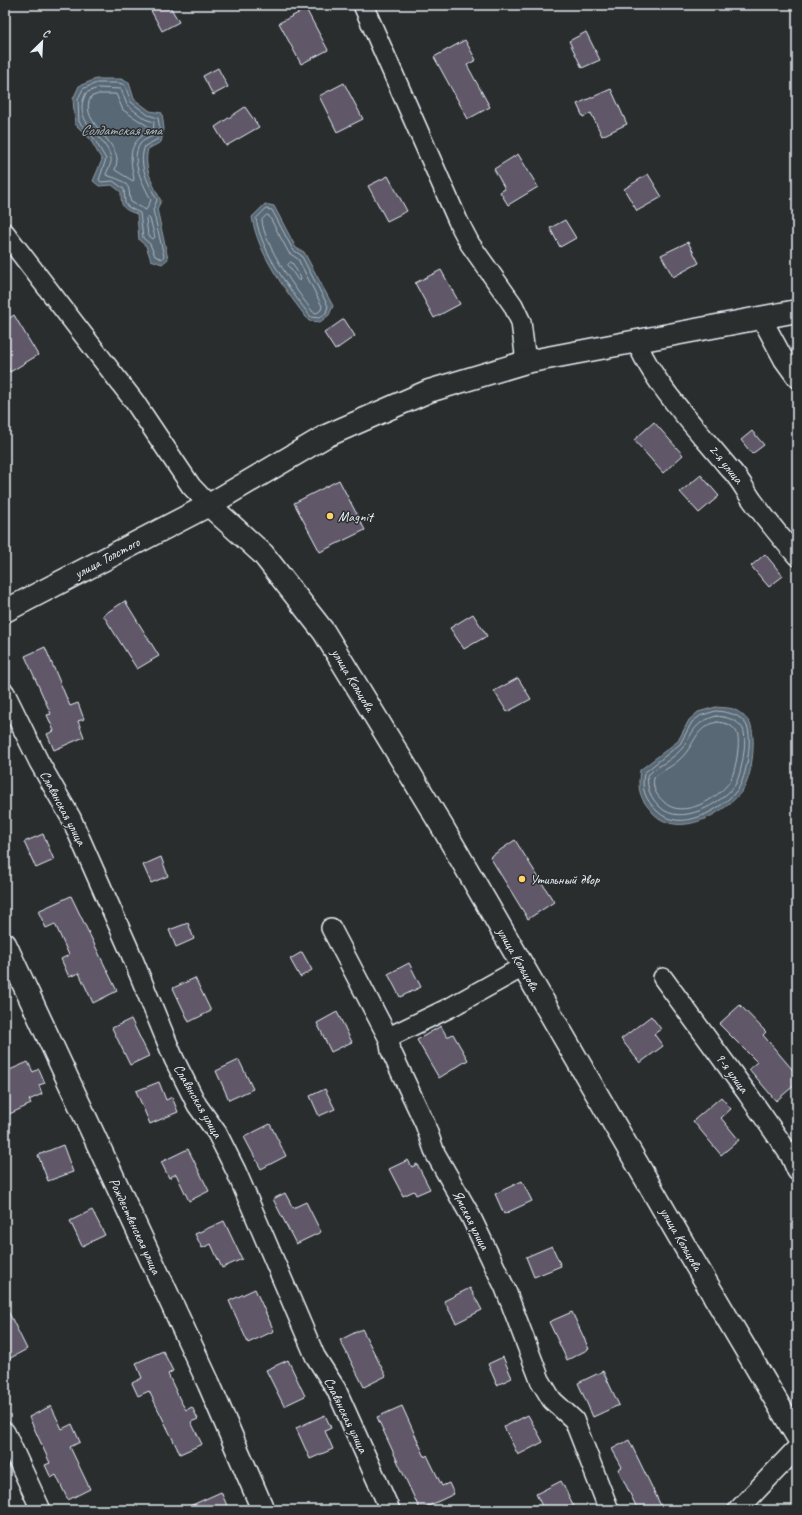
<svg xmlns="http://www.w3.org/2000/svg" width="802" height="1515" font-family="Caveat,sans-serif">
<rect width="100%" height="100%" fill="#2a2d2e"/>
<filter id="ink" filterUnits="userSpaceOnUse"><feTurbulence type="fractalNoise" baseFrequency=".025" numOctaves="2"/><feDisplacementMap in="SourceGraphic" scale="8" xChannelSelector="R" yChannelSelector="G"/><feConvolveMatrix kernelMatrix="1 2 1 2 8 2 1 2 1" color-interpolation-filters="sRGB"/></filter>
<g filter="url(#ink)">
<!-- water -->
<g fill="#586874" stroke="#929fa9">
<path d="M96,79H121L129,83L134,99L150,111L162,113L164,129L161,142L148,149C143,168 153,184 161,201L157,209L168,259L162,264L151,260L146,246L139,240L137,214C122,209 121,207 121,192L112,185L99,186L93,181L102,160L90,139L75,124L73,99L79,86Z"/>
<path d="M265,204L274,206L296,248L304,252L333,306L329,315L320,322L309,321C286,291 258,255 252,217Z"/>
<path d="M716,707C722,708 732,707 737,711C741,713 750,721 751,726C756,741 752,778 742,791C724,814 679,839 654,814C640,799 637,791 640,770L678,741L689,720L698,712Z"/>
</g>
<g fill="none" stroke-linecap="round" stroke-linejoin="round">
<!-- shore -->
<g stroke="#aebac3" stroke-width="1">
<path d="M97,83H119L125,85L131,102L148,115L158,118L160,129L158,139L145,146C137,165 149,184 157,200L153,210L164,256L162,259L155,256L150,244L143,238L140,213L128,207L125,203L124,189L113,181L101,182L99,180L106,159L93,137L79,122L78,99L83,89Z"/>
<path d="M98,88L121,89L127,105L145,119L154,122L153,136C149,138 143,140 140,144C129,161 144,185 151,200L146,210L131,202C129,198 130,194 129,190C127,180 114,178 106,175C107,170 112,164 111,158C105,133 70,123 86,93Z"/>
<path d="M99,94H116L123,110L149,127L148,132C127,144 130,158 134,179L133,181L115,170C116,166 117,162 117,158C113,137 78,119 91,97Z"/>
<path d="M266,209L272,210L293,250L301,255L328,306L326,313L319,318L311,317C290,290 262,253 256,219Z"/>
<path d="M267,215L269,216L289,253L298,259L322,306L321,310L317,313L313,312C298,293 263,244 262,220Z"/>
<path d="M148,217L150,219L155,237L153,239L148,235L146,219Z"/>
<path d="M291,262L293,264L301,278L300,281L298,280L288,265Z"/>
<path d="M716,711C727,712 741,714 747,726C753,739 746,778 738,789C722,810 680,834 657,811C645,799 641,789 644,773L680,744L692,722L700,716Z"/>
<path d="M716,716C726,717 737,719 743,729C748,739 741,776 735,785C721,804 680,827 660,807C651,798 646,789 648,775C656,767 666,763 674,756C695,740 686,725 716,716Z"/>
<path d="M717,722C725,723 731,724 736,731C742,739 735,773 730,781C719,799 681,820 664,802C656,795 652,788 654,778C662,770 672,767 679,760C697,744 693,728 717,722Z"/>
</g>
</g>
<!-- building -->
<g fill="#605868" stroke="#e8f1f8">
<path d="M148,5H169L179,22L162,31Z"/>
<path d="M306,9L328,50L301,64L279,23Z"/>
<path d="M586,32L600,60L582,68L569,41Z"/>
<path d="M465,40L476,60L467,65L490,107L468,119L434,57Z"/>
<path d="M218,68L228,87L213,95L203,76Z"/>
<path d="M344,83L363,119L337,132L319,96Z"/>
<path d="M611,89L627,124L602,136L591,113L583,117L577,104Z"/>
<path d="M245,107L259,127L226,146L215,127Z"/>
<path d="M518,154L538,187L508,205L500,192L505,189L494,169Z"/>
<path d="M648,174L662,197L637,211L624,189Z"/>
<path d="M388,176L407,211L387,221L368,186Z"/>
<path d="M565,220L576,238L560,247L550,228Z"/>
<path d="M688,242L699,263L673,277L661,255Z"/>
<path d="M441,270L460,304L434,318L415,283Z"/>
<path d="M14,315L38,355L10,372L5,363V321Z"/>
<path d="M344,319L355,336L335,350L324,333Z"/>
<path d="M654,422L683,455L663,473L634,440Z"/>
<path d="M752,431L764,445L752,454L741,440Z"/>
<path d="M701,475L719,496L699,513L680,492Z"/>
<path d="M339,480L365,530L320,552L294,503Z"/>
<path d="M765,554L783,576L769,587L751,566Z"/>
<path d="M125,601L159,656L137,669L103,615Z"/>
<path d="M473,614L487,636L464,649L450,628Z"/>
<path d="M45,647L70,706L78,703L84,719L78,721L84,737L54,750L47,734L54,731L47,715L51,714L25,656Z"/>
<path d="M518,678L531,699L507,712L494,691Z"/>
<path d="M43,834L54,860L36,868L24,842Z"/>
<path d="M515,840L554,902L528,919L490,857Z"/>
<path d="M161,857L168,876L151,883L143,865Z"/>
<path d="M71,896L117,991L93,1003L79,973L69,977L61,959L69,955L55,924L46,928L38,911Z"/>
<path d="M188,923L194,939L176,947L169,930Z"/>
<path d="M302,952L312,970L300,977L290,959Z"/>
<path d="M409,963L421,987L400,997L388,974Z"/>
<path d="M195,978L211,1011L189,1022L173,988Z"/>
<path d="M740,1005L766,1032L763,1035L797,1075V1083L776,1101L749,1069L757,1062L719,1024Z"/>
<path d="M337,1012L352,1042L331,1052L317,1023Z"/>
<path d="M651,1016L661,1029L654,1034L663,1046L640,1063L621,1039Z"/>
<path d="M131,1019L149,1056L130,1065L112,1028Z"/>
<path d="M441,1026L447,1037L453,1034L468,1060L439,1078L417,1040Z"/>
<path d="M239,1060L253,1089L229,1100L216,1071Z"/>
<path d="M28,1062L33,1072L39,1069L45,1083L39,1085L42,1094L29,1100L31,1104L5,1116V1072Z"/>
<path d="M159,1082L166,1100L172,1097L178,1112L150,1124L136,1091Z"/>
<path d="M325,1089L335,1109L319,1116L310,1096Z"/>
<path d="M721,1097L731,1109L721,1118L739,1140L721,1155L693,1121Z"/>
<path d="M270,1124L286,1156L261,1169L244,1137Z"/>
<path d="M63,1145L73,1172L48,1181L38,1155Z"/>
<path d="M188,1149L209,1191L189,1201L176,1174L169,1178L161,1162Z"/>
<path d="M408,1160L412,1167L417,1164L430,1189L416,1195L414,1191L403,1196L389,1169Z"/>
<path d="M522,1181L532,1201L504,1214L495,1194Z"/>
<path d="M285,1193L293,1208L306,1202L321,1232L296,1244L273,1199Z"/>
<path d="M92,1210L105,1235L82,1246L70,1221Z"/>
<path d="M224,1221L242,1259L222,1268L211,1244L202,1248L195,1234Z"/>
<path d="M552,1246L561,1266L534,1277L526,1257Z"/>
<path d="M470,1288L482,1310L456,1323L444,1301Z"/>
<path d="M255,1289L274,1331L248,1343L229,1301Z"/>
<path d="M5,1305L27,1349L5,1361Z"/>
<path d="M572,1312L589,1349L567,1360L549,1322Z"/>
<path d="M362,1329L386,1376L364,1387L340,1340Z"/>
<path d="M163,1351L173,1371L168,1374L181,1402L186,1410L192,1407L198,1419L191,1422L202,1444L180,1454L149,1391L138,1396L132,1383L142,1378L136,1363Z"/>
<path d="M503,1357L512,1378L497,1385L488,1364Z"/>
<path d="M288,1360L305,1396L284,1406L266,1370Z"/>
<path d="M603,1371L619,1405L593,1417L578,1383Z"/>
<path d="M51,1406L62,1429L72,1424L80,1442L70,1447L90,1489L68,1500L56,1475L51,1478L45,1465L50,1463L29,1417Z"/>
<path d="M402,1406L425,1457L427,1455L442,1486L449,1483L454,1494L420,1510L377,1417Z"/>
<path d="M325,1415L331,1428L325,1431L333,1449L310,1459L296,1428Z"/>
<path d="M528,1415L543,1442L518,1455L504,1427Z"/>
<path d="M629,1440L663,1510H638L618,1469L622,1467L612,1449Z"/>
<path d="M561,1481L576,1510H544L536,1494Z"/>
<path d="M221,1492L229,1510H181Z"/>
</g>
<g fill="none" stroke-linecap="round" stroke-linejoin="round">
<!-- street casing -->
<g stroke="#e8f1f8" stroke-width="22">
<g id="street">
<path d="M363,5L458,221L470,244L513,305L521,322L526,362"/>
<path d="M5,233L134,401L191,486L209,505"/>
<path d="M761,317L784,360L797,378"/>
<path d="M636,340C652,383 699,431 728,467C739,477 744,488 752,500C766,519 781,538 797,556"/>
<path d="M5,693L39,762L71,818L128,947L174,1059L197,1105L217,1133L236,1171L315,1356L336,1389L390,1510"/>
<path d="M331,928L389,1039L391,1051L425,1124L435,1153L470,1215L505,1288L540,1380L552,1400L574,1420L609,1510"/>
<path d="M663,978L747,1093L790,1155L797,1171"/>
<path d="M389,1039L393,1035L451,1007L523,967"/>
<path d="M5,1432L41,1510"/>
<path d="M738,1510L797,1448"/>
</g>
</g>
<!-- secondary casing -->
<g stroke="#e8f1f8" stroke-width="25">
<g id="secondary">
<path d="M209,505L263,554L324,632L443,828L687,1250L797,1436"/>
<path d="M5,611L209,505L326,436L429,391L526,362L797,311"/>
<path d="M5,944L209,1384L263,1510"/>
</g>
</g>
<!-- street -->
<use href="#street" stroke="#2a2d2e" stroke-width="19"/>
<!-- secondary -->
<use href="#secondary" stroke="#2a2d2e" stroke-width="22"/>
</g>
</g>
<!-- markers -->
<g fill="#ffd166" stroke="#2a2d2e" stroke-width="1.5">
<circle cx="330" cy="516" r="4"/>
<circle cx="522" cy="879" r="4"/>
</g>
<g text-anchor="middle" dominant-baseline="central" stroke-width="3" stroke-linejoin="round" paint-order="stroke">
<!-- street labels -->
<g font-size="14" fill="#e8f1f8" stroke="#2a2d2e">
<text transform="translate(726 464) rotate(51)">2-я улица</text>
<text transform="translate(107 558) rotate(-28)">улица Толстого</text>
<text transform="translate(353 680) rotate(59)">улица Кольцова</text>
<text transform="translate(63 808) rotate(62)">Славянская улица</text>
<text transform="translate(518 959) rotate(60)">улица Кольцова</text>
<text transform="translate(732 1073) rotate(54)">9-я улица</text>
<text transform="translate(198 1101) rotate(60)">Славянская улица</text>
<text transform="translate(471 1220) rotate(63)">Ямская улица</text>
<text transform="translate(135 1226) rotate(65)">Рождественская улица</text>
<text transform="translate(681 1239) rotate(60)">улица Кольцова</text>
<text transform="translate(346 1415) rotate(64)">Славянская улица</text>
</g>
<!-- poi labels -->
<g font-size="14" fill="#e8f1f8" stroke="#2a2d2e" text-anchor="start">
<text x="338" y="516">Magnit</text>
<text x="530" y="879">Утильный двор</text>
</g>
<!-- water labels -->
<g font-size="15" font-style="italic" fill="#aebac3" stroke="#2a2d2e">
<text x="121" y="130">Солдатская яма</text>
</g>
</g>
<!-- margin -->
<rect width="802" height="1515" fill="none" stroke="#2a2d2e" stroke-width="20"/>
<rect x="10" y="10" width="782" height="1495" fill="none" stroke="#e8f1f8" stroke-width="1.5" filter="url(#ink)"/>
<!-- north arrow -->
<g transform="translate(42 42) rotate(24)" stroke="#2a2d2e" stroke-width="3" paint-order="stroke">
<path d="M0-3L7 15L0 10L-7 15Z" fill="#e8f1f8"/>
<text y="-6" font-size="11" font-weight="bold" text-anchor="middle" fill="#e8f1f8">С</text>
</g>
</svg>
